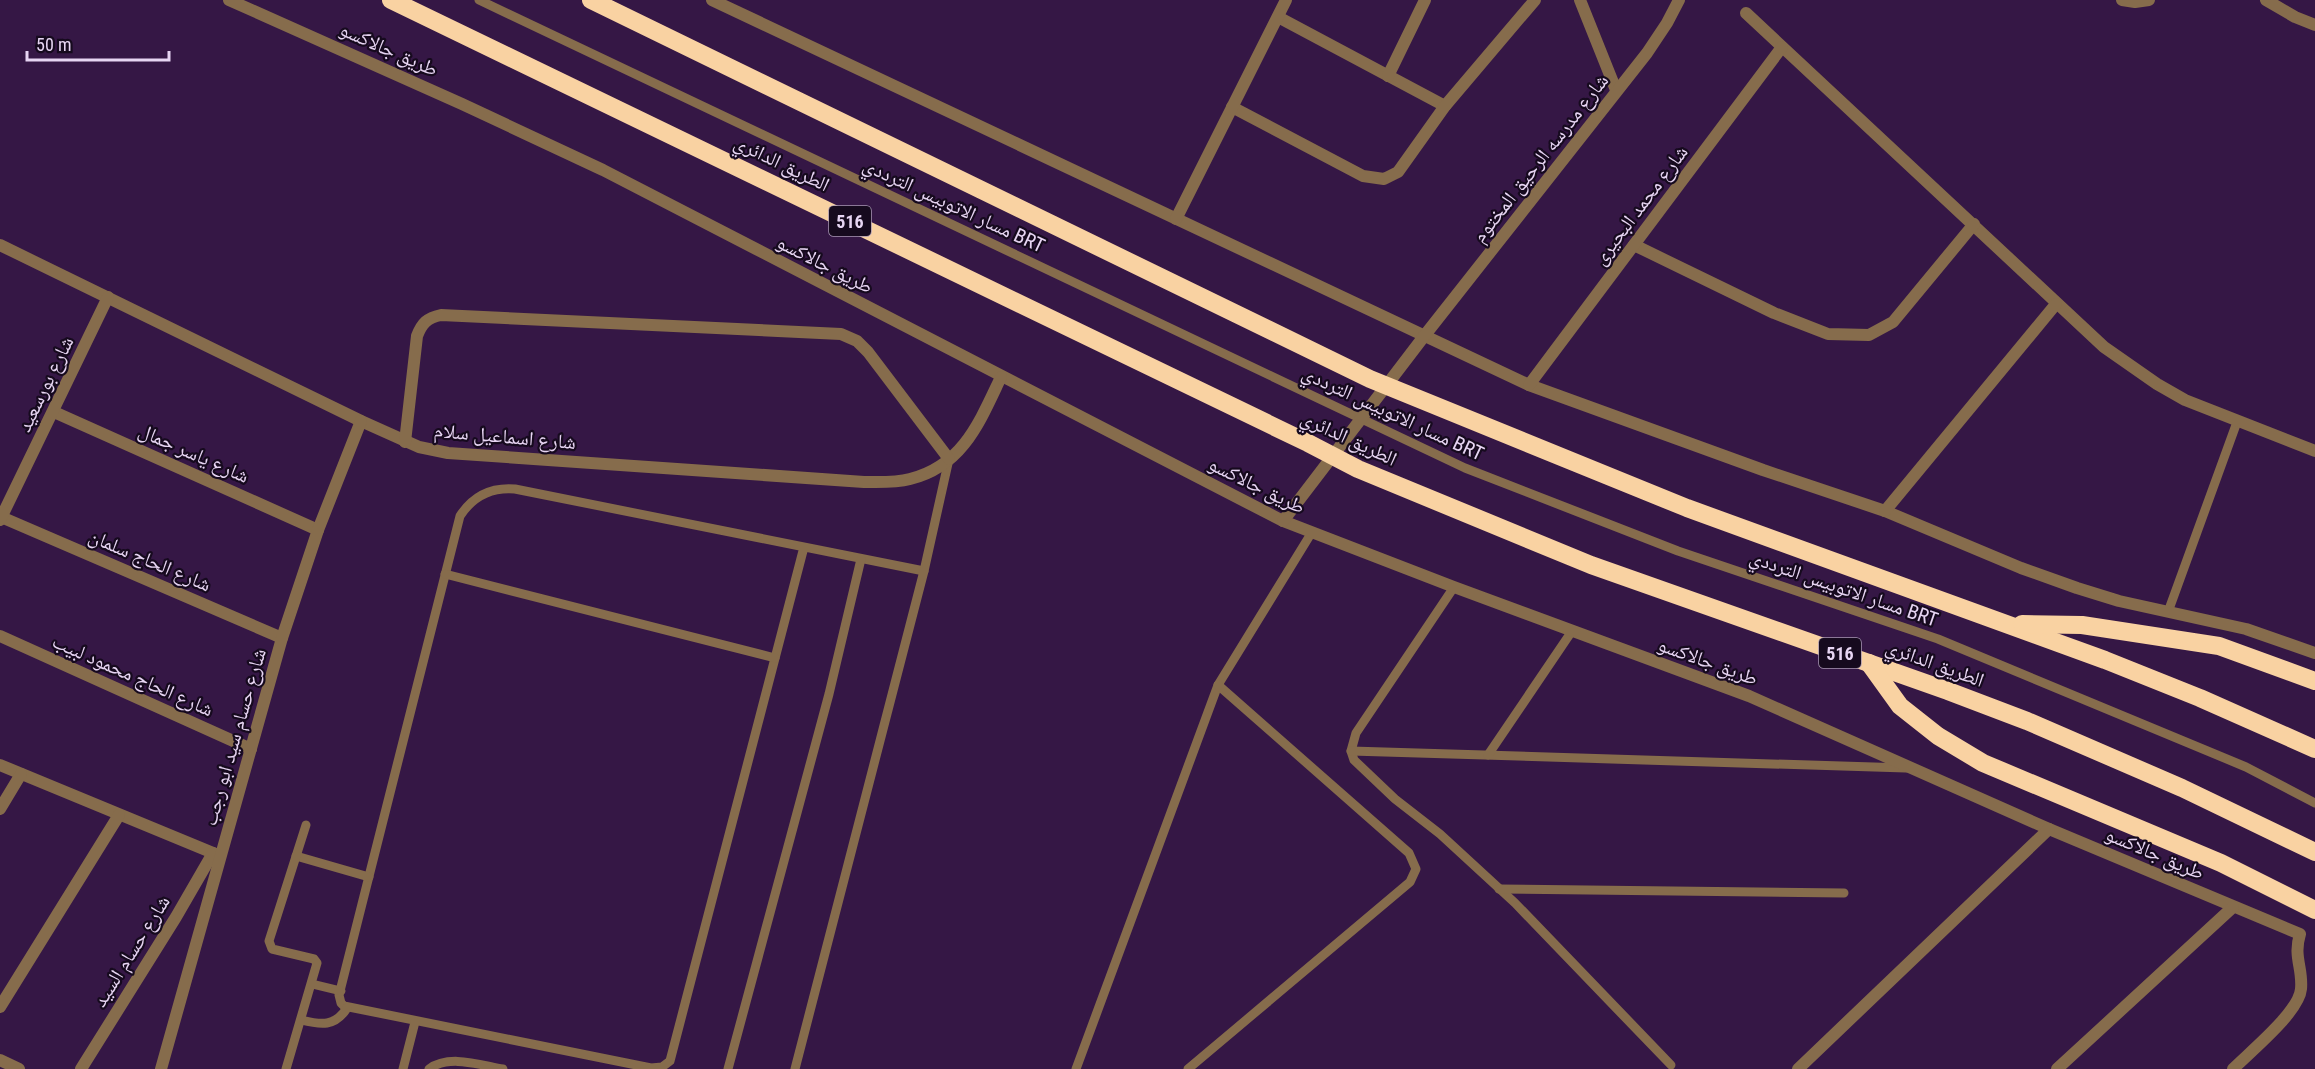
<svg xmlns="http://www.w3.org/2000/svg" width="2315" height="1069" font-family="'Roboto Condensed','Noto Naskh Arabic',sans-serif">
<rect width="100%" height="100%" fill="#351745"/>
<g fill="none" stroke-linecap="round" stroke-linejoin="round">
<!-- lane -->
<g stroke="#866c4c" stroke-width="9">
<path d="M479,0L1465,468L1678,551L1938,639L2246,767L2315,803"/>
<path d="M804,547L670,1061L662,1067L651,1068L344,1006L341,1003L339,995L460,516C473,496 491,487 515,489L924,571"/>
<path d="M445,574L775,658"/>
<path d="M1454,587L1356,733L1351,751L1354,760L1395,799L1440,834L1515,903L1671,1065"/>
<path d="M2168,612L2237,422"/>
<path d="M1351,751L1906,768"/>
<path d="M1488,755L1572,631"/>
<path d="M296,856L369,877"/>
<path d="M1499,889L1844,893"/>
<path d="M312,984L341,991"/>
<path d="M301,1020C321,1025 335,1027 347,1008"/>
<path d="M286,1069L317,963L314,959L272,949L269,941L306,825"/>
<path d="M403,1069L415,1022"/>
<path d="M429,1069C449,1054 480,1065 503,1069"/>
<path d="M728,1069L829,694L861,559"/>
<path d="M795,1069L924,571L949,459"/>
<path d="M1076,1069L1218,685L1312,532"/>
<path d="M1188,1069L1410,882L1416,869L1409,853L1218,685"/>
</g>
<!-- street -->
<g stroke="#866c4c" stroke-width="12">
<path d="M229,0L462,104L603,170L1283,521L1454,587L1749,696L2049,829L2300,934C2293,957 2303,968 2301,989C2299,1012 2251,1051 2233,1069"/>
<path d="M712,0L1529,385L1763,470L1885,511L2021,568L2077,588L2119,601L2246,629L2315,653"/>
<path d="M1580,0L1616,90"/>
<path d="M2122,0L2135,2L2149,0"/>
<path d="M2266,0L2295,17L2315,25"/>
<path d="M1746,13L2104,347L2157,384L2185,400L2315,451"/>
<path d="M1278,17L1445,106"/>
<path d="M1388,76L1425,0"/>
<path d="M1232,107L1363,176L1384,179L1398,172L1445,106L1535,0"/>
<path d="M1176,219L1286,0"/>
<path d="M0,245L361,421L419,447L448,453L864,482C879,482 895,483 910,479C963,466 980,421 1001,377"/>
<path d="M1634,245L1774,313L1828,334L1869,335L1893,322L1974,224"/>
<path d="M1529,385L1782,47"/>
<path d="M54,412L318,530"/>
<path d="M405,442L417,336C422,323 427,318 441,315L841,334L857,341L868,352L949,459"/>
<path d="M1885,511L2056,304"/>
<path d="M1,517L282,638"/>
<path d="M0,520L108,297"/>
<path d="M1283,521L1425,335L1647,53L1667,23L1679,0"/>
<path d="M0,636L251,749"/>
<path d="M0,765L218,855"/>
<path d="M0,809L21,774"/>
<path d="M0,1007L119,815"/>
<path d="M0,1060L19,1069"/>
<path d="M81,1069L176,917L213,853"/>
<path d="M161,1069L282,638L318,530L361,421"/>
<path d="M1798,1069L2049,829"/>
<path d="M2057,1069L2233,907"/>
</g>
<!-- highway -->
<g stroke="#f9d2a2" stroke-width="18">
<path d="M391,0L1308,443L1358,469L1591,565L1948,691L2027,721L2182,788L2315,852"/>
<path d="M591,0L1370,379L1687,508L2105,660L2200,698L2315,749"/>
<path d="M2022,624L2082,625L2219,646L2315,681"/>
<path d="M1869,663L1900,706L1938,736L1983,763L2221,863L2315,910"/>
</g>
</g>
<g text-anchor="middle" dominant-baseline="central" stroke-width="4.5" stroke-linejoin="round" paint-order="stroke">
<!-- shield labels -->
<g fill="#160a1e" stroke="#a898b3" stroke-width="1.5">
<rect x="829" y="206" width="42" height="30" rx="4.5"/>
<rect x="1819" y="638" width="42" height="30" rx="4.5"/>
</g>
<g font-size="18" font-weight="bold" fill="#e7d5f3">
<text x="850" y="221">516</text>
<text x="1840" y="653">516</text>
</g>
<!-- street labels -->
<g font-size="20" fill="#e7d5f3" stroke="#160a1e">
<text transform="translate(389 49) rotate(24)">طريق جالاكسو</text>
<text transform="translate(1540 158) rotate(-52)">شارع مدرسه الرحيق المختوم</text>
<text transform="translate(782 163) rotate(26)">الطريق الدائري</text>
<text transform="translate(954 205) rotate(25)">مسار الاتوبيس الترددي BRT</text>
<text transform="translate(1640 205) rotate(-53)">شارع محمد البحيرى</text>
<text transform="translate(825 264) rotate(27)">طريق جالاكسو</text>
<text transform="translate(45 384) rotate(-64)">شارع بورسعيد</text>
<text transform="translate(1393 413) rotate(25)">مسار الاتوبيس الترددي BRT</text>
<text transform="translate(505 436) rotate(5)">شارع اسماعيل سلام</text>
<text transform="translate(1349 438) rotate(25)">الطريق الدائري</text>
<text transform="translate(194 453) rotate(24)">شارع ياسر جمال</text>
<text transform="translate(1257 485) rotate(26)">طريق جالاكسو</text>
<text transform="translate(150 560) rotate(23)">شارع الحاج سلمان</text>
<text transform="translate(1844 588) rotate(19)">مسار الاتوبيس الترددي BRT</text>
<text transform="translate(1708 661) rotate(20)">طريق جالاكسو</text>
<text transform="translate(1935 663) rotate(20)">الطريق الدائري</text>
<text transform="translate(133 675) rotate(24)">شارع الحاج محمود لبيب</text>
<text transform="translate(234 737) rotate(-74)">شارع حسام سيد ابو رجب</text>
<text transform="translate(2155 853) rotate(23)">طريق جالاكسو</text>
<text transform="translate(131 951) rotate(-58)">شارع حسام السيد</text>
</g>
</g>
<!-- scale -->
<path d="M27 51v9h142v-9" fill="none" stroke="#e7d5f3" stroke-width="3"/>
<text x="36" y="51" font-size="18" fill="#e7d5f3" stroke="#160a1e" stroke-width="4.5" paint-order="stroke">50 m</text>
</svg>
